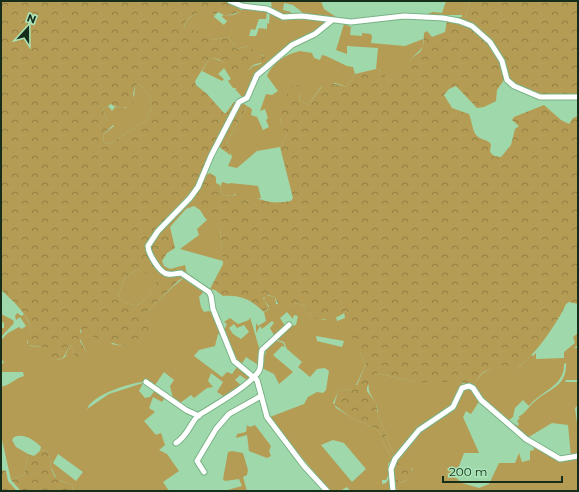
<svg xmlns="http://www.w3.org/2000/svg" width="579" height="492" font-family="Montserrat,sans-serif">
<defs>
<pattern id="forest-crowns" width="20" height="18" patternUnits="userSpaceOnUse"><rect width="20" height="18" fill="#b59c54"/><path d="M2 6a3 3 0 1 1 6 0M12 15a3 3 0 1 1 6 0" fill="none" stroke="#928045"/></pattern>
</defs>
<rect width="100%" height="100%" fill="#9fd8ab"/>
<!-- grass -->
<g fill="#b59c54" fill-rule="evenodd">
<path d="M271,1H321L324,9L339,19L302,15V12L293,5L284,3L283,10L291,12L290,15L285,16L272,10Z"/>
<path d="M446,1H470L464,22L449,17H462V15H424L433,12L442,13Z"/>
<path d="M243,8L267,10L266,19H259L255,30L251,29L249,36H256L259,28L267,29V23L269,24L270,12L277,16L312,19L327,22L262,68L244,98H243L235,89L237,88H233L228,81L231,79L224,68L218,74L224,79L222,81L202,71L209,59L213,58L248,71L253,66L261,64L264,56L255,52L247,46L237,49L228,37L213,40L192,30H185L184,27C188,14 204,7 215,15L214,17L224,25L227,21L222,17L223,15C228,17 237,14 241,11Z"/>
<path d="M344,24L351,27L350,35L362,36V33L371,34L372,37L371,43L405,46L423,39V47L389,81L381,71L376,69L378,48L347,46V54L336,50Z"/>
<path d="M300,51L312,53L314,58L320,60L322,55L326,56L347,66L353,67L355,74L347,87L335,83L321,87L308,105L299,100L301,94L280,119L287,135L280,147L257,151L237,168L228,166L232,157L227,142L247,106L252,109L251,115L257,117L263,130L269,127L266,120L268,118L265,109L260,111L266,94L272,95L278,91L267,76C272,63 286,54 300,51Z"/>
<path d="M138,84L141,85C143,90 146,91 149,95C153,103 151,113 147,120L113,142L109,144L104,142L103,135L114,126L106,118L103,109L108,106L112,111L115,107L126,108L134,99L135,86Z"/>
<path d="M222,182L229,184L230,183L258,186L261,198L248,201L235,194L232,196L224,195L220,188Z"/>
<path d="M208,219L220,228L223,261L180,249L199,235L197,229Z"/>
<path d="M136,270L160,277L146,299L136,306L124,302L118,295L125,278Z"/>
<path d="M186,277L205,290L199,297L201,307L204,312L209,311L214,314L222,335L218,334L215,346L199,350L194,356L222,377L227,372L232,374L237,367L251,377L247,380L240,375L235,380L241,385L225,397L217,392L223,382L211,373L208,381L213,387L207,388L194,398L191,395L180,403L173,398L170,386L174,380L164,372L155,385C151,384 146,381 143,382C129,383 92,395 87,409L109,394L143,383L139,391L145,398L150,397L156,389L165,397L162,402L153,397L149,408L155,412L144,421L156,435L161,433L165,445L159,450L167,454L179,471L163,482L169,491H73L72,485L57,479L51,468L50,459L47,450L40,451L41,447C34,440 24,433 14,437L12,440L16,447L28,454L24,475L11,480L1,435V387C10,385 16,378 24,376L23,372H1V364L4,363L1,358V340L8,333L19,327L22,329L26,326L20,317L16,320L15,316L17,313L22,316L24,314L31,327L27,343L31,346L42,347C50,353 54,365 65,357L69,346L71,345L75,357L87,353L79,337L82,328L88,327L111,344L123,346L149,321L146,318C146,315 145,314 147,312C153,306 180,279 186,277ZM58,454L83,472L76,481L53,463Z"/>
<path d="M265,295L275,297L276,304L288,306L296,303L305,306L310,315L323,320L336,317L337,321L345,318L344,312L346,311L348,313L361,355L366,364L356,385H353L351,390L342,389L338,392L333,403L336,408L349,416L378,430L392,460L388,464L390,472L386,480H382V484L386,483L391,475L392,491H350L347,487L340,491H330L277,428L270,417L304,404L308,397L317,392L323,393L326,390L329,371L325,368L317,369L310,377L298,367L302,362L287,349L284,342L275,339L290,326L296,325L298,316L294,315L293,319L287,312L280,318L285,326L275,337L270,328L274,323L272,321L262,329L260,326L256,333V323L258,326L266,321L264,312L268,310L269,306L264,300ZM316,336L344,341L342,347L317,341ZM333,440L344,443L366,469L352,482L321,445Z"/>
<path d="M1,314L13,320L14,323L1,337V328H4V323L1,321Z"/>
<path d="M250,317L260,351V366L246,357L241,365L236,361L224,330L227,324L224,322L230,318L238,324L249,320ZM234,324L237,328L244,325L249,332L241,339L233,334L229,328Z"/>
<path d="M578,333V345L574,348H578V380H566L565,382H578V405L575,408L578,431V455L571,457L568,425L552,423L527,438L513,423L518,426L519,424L517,421L520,418L518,417C526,413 528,407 534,402C549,388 567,387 566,363L564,364C565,386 541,391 529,406L523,400L515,408L513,417L509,420L484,400L473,386C478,376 487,366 500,369C504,370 507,373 512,371C518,369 527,360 531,355L533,356L536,353V359L564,358V352L575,343L573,337Z"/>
<path d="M275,340L283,343L285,347L282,346L273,355L293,372L279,384L274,374L262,368V354L265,355L266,352L263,350Z"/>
<path d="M377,373L415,382H460L465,385L454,404L429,422L395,458L378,415C379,395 357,392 377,373Z"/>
<path d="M472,388L480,400L471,414L466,411L463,417L479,453H464L455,477L462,483L479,488L489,484L499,463H515L519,453L522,462L530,460V451L534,450L533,445L553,457H578V491H395L394,483C411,483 405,478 413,469L409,463H395L420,430L455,407L463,389Z"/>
<path d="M247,425L250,427L255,425L271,446L269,451L271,456L267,458L249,451L247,435L236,438L237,434L246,432Z"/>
<path d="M232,451L243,453L248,470L247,475L243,477L247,491H224L242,486L239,479L225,481L223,479L228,452Z"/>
</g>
<!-- forest -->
<g fill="url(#forest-crowns)" fill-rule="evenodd">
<path d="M1,1H228L242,11L226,16L218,12L215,15C204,7 185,15 184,28L201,32L213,40L228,37L237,49L248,46L266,58L265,61C261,64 257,63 253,65C249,68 249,73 244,73C230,75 224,54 209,59L195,81L196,85L207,94L224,113H226L234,102L238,103L196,186L149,238C142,251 153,272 167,276C174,278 179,274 186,277L179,280L147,312L146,318L150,322L147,336L137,341L122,346L113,343L107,345L102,343L91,335L88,328L80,330V341L87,353L86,356L81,358L75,357L71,345L69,346C65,354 64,362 53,359L42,347L28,345V337L31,327C25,311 13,301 1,290ZM138,84L141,85C143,90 146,91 149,95C153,103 151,113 147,120L113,142L109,144L104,142L103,135L114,124L106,118L103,109L111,104C119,110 130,109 135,100L133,94L135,86ZM136,270L159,278L146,299L136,306L124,302L118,295L125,278Z"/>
<path d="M470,1H578V96C560,95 522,97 510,81C506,75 507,67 503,60C494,41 481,34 464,22Z"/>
<path d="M447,20L470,27L482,35L499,57L504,74V80L497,90L496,101L484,107L477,108L456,86L449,89L444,95L452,108L469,114C472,121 472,131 477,136C481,140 487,139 491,144L490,152L494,156L501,157L511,145L515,129L519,126L512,120L514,117L544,105L561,120L569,124L573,118L578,116V304L569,302L566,304C557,324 532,360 513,371C502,378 489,355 473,386L460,382H415L377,373L367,387V391L376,403L378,415L395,458L392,460L378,430L349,416L334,405L338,392L342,389L351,390L352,385H357L366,364L353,340L348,313L346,311C339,319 326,320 317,319L310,315L305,306L296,303L286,307L279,306L275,297L268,295L263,298L269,308L264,312C250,299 241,295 223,296L215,290L210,289L223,264L220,228L205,218L200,210L194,206L186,209L170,227L175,248L167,253L162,261L164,266L170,269L185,265L187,274L175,271L166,272L161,268L149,249L153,239L200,188L206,175L210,173L216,177V183L220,185V188L224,195L232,196L238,194L248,201C258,196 261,201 271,202C278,203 284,202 291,201L293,198L280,147L287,135L284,131L278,111L292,86L300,85L302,89L299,100L308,105L327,80L331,83L347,87L355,74L376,69L383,72L389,81L407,62L420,52L423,47L424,33L427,31L432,37L445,32Z"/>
<path d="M241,102L247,106L227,142L231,153L230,155L218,146Z"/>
<path d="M47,450L50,459L51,469L55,477L61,481L72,485L73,491H21L11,480L24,475L28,454L34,456L40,451Z"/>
<path d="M395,463H409L413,466C409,478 408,483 394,483L393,473Z"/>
<path d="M1,470L6,471L8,481L17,491H1Z"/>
</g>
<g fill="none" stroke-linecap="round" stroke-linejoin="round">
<!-- minor casing -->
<g stroke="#79b286" stroke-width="7">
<g id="minor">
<path d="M230,1L242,6L267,9L283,17L302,16L351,22L404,16L443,18L459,21L472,26L490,42L502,61L507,80L514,86L540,97H578"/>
<path d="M146,382L186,410L199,416"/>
<path d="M176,443C188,436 191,421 199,415C215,405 249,386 259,371C262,365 260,356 262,350L289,325"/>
<path d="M204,472L197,461L216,429L229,414L261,396"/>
<path d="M327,491L304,466L267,417L257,380L234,361L213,309L211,296L209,292L181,273C177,273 172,275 168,274C160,274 148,253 148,246L158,231L190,198L198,187L211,156L239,102L247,98L257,75L263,70L292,45L315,34L331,21"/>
<path d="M393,491L391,469L395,459L419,430L453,407L462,388L469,386L473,388L481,400L526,439L560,459L578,456"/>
</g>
</g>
<!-- minor -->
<use href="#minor" stroke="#fff" stroke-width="5"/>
</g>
<!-- border -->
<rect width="579" height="492" fill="none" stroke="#162d1c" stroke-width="4"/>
<!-- north arrow -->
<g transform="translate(28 28) rotate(21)" stroke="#abe5b8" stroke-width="3" paint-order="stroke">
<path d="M0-3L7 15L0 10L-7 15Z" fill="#162d1c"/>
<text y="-6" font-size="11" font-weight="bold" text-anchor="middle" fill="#162d1c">N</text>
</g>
<!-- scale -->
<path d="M443 476v6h119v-6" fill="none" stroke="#162d1c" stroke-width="2"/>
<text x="449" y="476" font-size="12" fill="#162d1c" stroke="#abe5b8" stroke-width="3" paint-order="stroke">200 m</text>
</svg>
